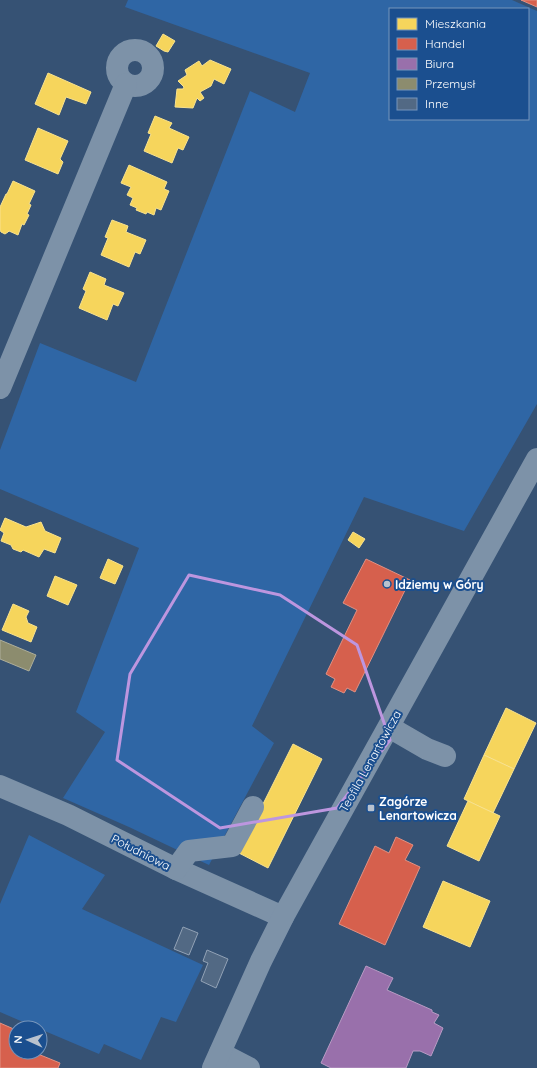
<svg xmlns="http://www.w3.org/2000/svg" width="537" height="1068" font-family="Quicksand,sans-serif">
<rect width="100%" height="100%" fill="#365274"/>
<!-- green -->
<g fill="#2f66a5" fill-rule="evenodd">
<path d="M128,0H512L537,11V404L464,531L364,497L252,726L274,743L209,865L129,827L63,798L105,732L76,712L139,548L0,489V450L40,343L136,382L250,91L295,112L310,73L125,7ZM390,9H528V119H390Z"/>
<path d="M29,835L105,875L82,909L203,965L176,1022L161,1017L141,1060L104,1044L99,1054L40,1029V1028H37L0,1012V904Z"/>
</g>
<!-- homes -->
<g fill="#f6d55c" stroke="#f9e28d">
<path d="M163,34L175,41L168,52L164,51L156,46Z"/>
<path d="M210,60L231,69L224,84L214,79L211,86L200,92L204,98L200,101L197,98L193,108L175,107L177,89H183L184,87L178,81L187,75L185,70L199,61L202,66Z"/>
<path d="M48,73L91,92L86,104L66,97L59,115L35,104Z"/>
<path d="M155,116L172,123L169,128L189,137L183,150L178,148L172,163L144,151L151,134L148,133Z"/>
<path d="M38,128L68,141L60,159L63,162L58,174L25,160Z"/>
<path d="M129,165L167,182L164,189L169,191L161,210L156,208L154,215L147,212L146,214L136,210L137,208L130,205L133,198L127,195L131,187L121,183Z"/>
<path d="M13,181L35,191L29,204L31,205L27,214L29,215L24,225L22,224L18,235L9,231L8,232L5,234L1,232L0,230V207L6,194H7Z"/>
<path d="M112,220L128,226L126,232L146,240L140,254L135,252L129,267L101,255L108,238L105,237Z"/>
<path d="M90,272L106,279L104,285L124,293L118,306L113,304L107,320L79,308L86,291L83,289Z"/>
<path d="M5,518L26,527L41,522L45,531L61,538L55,553L44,549L39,557L23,550L21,552L13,549L11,545L1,541L4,533L0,530Z"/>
<path d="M353,532L365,539L359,548L348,540Z"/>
<path d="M108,559L123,566L115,584L100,578Z"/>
<path d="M55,576L77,585L68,605L47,596Z"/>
<path d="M13,604L29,611L26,617L28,623L37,627L31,642L2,630Z"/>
<path d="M506,708L536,723L514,769L484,755Z"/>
<path d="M293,744L322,759L268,868L235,851L250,830Z"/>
<path d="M484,755L514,769L493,813L464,799Z"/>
<path d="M468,801L500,816L479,861L447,846Z"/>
<path d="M443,881L490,901L470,947L423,927Z"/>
</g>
<!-- shops -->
<g fill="#d6604d" stroke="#e29082">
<path d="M521,0H537V7Z"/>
<path d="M366,559L410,580L355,692L347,688L344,693L331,687L335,679L326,674L357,610L343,603Z"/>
<path d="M396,837L413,845L405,860L420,867L385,945L339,924L375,846L389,853Z"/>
<path d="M0,1023L16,1030V1042L15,1044L16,1045V1052H33L60,1063L58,1068H0Z"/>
</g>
<!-- offices -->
<path fill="#9970ab" stroke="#b89bc4" d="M366,966L393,978L387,990L432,1010V1012L439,1015L434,1023L443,1028L431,1056L420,1051H413L406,1068H331L321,1063Z"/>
<!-- industry -->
<path fill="#8c8c6e" stroke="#aeae9a" d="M0,640L36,655L29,671L0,659Z"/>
<!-- building -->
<g fill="#526984" stroke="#92a2b6">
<path d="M183,927L198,933L189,955L174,949Z"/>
<path d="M207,950L228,959L216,988L201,981L208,963L203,961Z"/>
</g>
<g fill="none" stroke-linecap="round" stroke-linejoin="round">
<!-- minor -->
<g stroke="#7d92a8" stroke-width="22">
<circle cx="135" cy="68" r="18"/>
<path d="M0,388L126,84"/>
<path d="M389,727L427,749L445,756"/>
<path d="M0,786L68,815L176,869L283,917"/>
<path d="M176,869L189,851L232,846L253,807"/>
<path d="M220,1053L249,1068"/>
<path d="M213,1068L261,961L283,917L537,459"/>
</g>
</g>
<!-- marked area -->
<path fill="none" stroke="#bd96df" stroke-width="3" stroke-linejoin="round" d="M189,575L280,595L357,645L390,740L337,808L220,828L117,760L130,674Z"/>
<!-- markers -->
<g fill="#b9c2ce" stroke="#1b4f8f" stroke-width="1.5">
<circle cx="387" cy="584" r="4"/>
<rect x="367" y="804" width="8" height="8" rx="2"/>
</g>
<g text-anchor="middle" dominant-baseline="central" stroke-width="4" stroke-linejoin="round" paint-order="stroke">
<!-- poi labels -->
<g font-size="12" font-weight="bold" fill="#fff" stroke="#1b4f8f" text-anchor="start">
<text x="395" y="584">Idziemy w Góry</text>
<text x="379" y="801">Zagórze<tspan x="379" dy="14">Lenartowicza</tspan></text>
</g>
<!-- street labels -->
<g font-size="12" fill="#fff" stroke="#1b4f8f">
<text transform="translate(370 761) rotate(-61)">Teofila Lenartowicza</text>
<text transform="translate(141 852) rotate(27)">Południowa</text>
</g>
</g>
<!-- legend -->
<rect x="389" y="8" width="140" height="112" fill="#1b4f8f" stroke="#7695bc"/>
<rect x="397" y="18" width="20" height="12" fill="#f6d55c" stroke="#7695bc"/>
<text x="425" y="28" font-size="12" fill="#ffffff">Mieszkania</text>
<rect x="397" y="38" width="20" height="12" fill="#d6604d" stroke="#7695bc"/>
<text x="425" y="48" font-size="12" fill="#ffffff">Handel</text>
<rect x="397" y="58" width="20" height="12" fill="#9970ab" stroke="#7695bc"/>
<text x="425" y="68" font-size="12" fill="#ffffff">Biura</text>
<rect x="397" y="78" width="20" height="12" fill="#8c8c6e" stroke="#7695bc"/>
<text x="425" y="88" font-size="12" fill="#ffffff">Przemysł</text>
<rect x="397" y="98" width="20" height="12" fill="#526984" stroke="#7695bc"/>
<text x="425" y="108" font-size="12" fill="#ffffff">Inne</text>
<!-- north arrow -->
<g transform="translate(28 1040) rotate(273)"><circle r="19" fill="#1b4f8f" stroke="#7695bc"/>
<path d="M0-3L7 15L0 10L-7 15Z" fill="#b9c2ce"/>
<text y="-6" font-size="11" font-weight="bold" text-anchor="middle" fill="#ffffff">N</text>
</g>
</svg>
